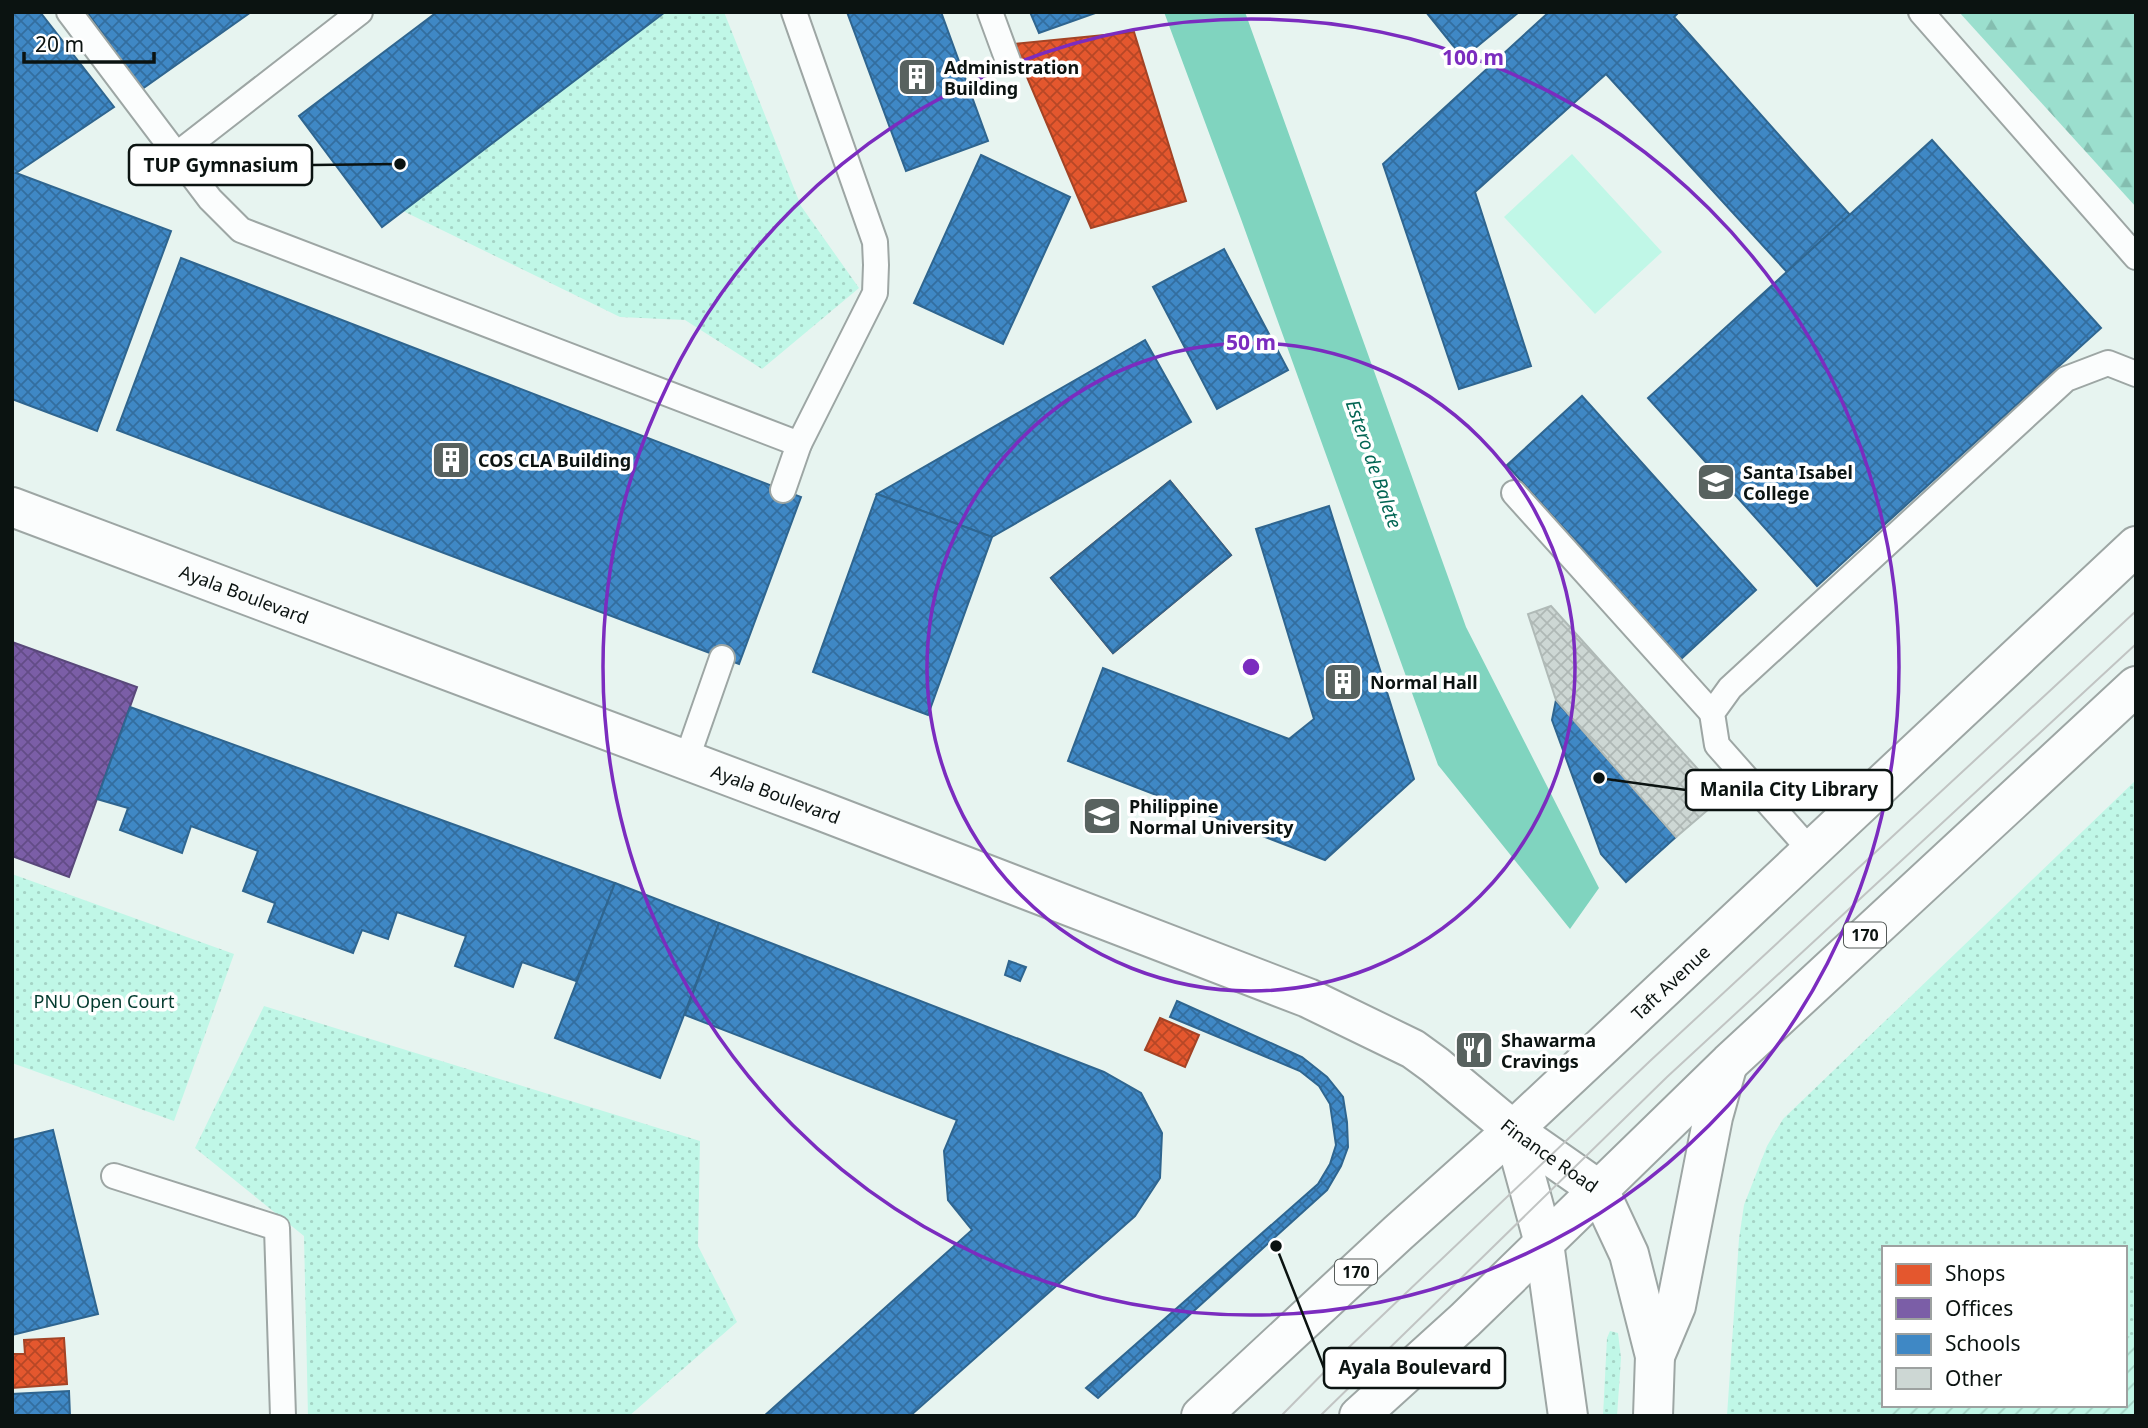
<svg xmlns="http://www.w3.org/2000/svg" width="2148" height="1428" font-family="'Noto Sans',sans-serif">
<defs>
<pattern id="grass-dots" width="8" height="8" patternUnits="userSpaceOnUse" patternTransform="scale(1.75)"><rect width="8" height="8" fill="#c0f7e7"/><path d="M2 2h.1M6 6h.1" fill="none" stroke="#a4d3c5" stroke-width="1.8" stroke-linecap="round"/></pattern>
<pattern id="forest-firs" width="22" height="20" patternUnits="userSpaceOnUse" patternTransform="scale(1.75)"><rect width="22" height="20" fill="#9bdfce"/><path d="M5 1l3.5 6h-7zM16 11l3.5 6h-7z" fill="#84beb0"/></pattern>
<pattern id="garden-furrows" width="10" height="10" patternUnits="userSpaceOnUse" patternTransform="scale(1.75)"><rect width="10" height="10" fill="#c0f7e7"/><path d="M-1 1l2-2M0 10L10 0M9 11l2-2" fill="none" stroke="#a4d3c5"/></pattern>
<pattern id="shops-cross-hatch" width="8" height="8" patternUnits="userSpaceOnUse" patternTransform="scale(1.75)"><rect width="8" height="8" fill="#e4572e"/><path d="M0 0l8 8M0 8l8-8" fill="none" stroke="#b74726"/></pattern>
<pattern id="offices-cross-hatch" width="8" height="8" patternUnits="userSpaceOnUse" patternTransform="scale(1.75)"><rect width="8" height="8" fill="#7b5ea7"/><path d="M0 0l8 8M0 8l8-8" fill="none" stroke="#634c87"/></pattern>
<pattern id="schools-cross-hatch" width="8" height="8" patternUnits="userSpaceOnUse" patternTransform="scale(1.75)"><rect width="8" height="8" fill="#3f88c5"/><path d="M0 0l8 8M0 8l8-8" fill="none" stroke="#336e9f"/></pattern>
<pattern id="building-cross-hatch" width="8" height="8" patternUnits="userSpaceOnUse" patternTransform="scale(1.75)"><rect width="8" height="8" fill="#cdd7d4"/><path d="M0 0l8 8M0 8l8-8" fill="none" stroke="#afb8b5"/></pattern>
</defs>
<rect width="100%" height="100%" fill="#e7f4f0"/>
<!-- grass -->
<g fill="url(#grass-dots)" fill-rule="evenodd">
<path d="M665,12H724L801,206L859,288L762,369L685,320L620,317L403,211Z"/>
<path d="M2136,780V1416H1727L1739,1239L1744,1205L1767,1146L1783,1119ZM1884,1248H2125V1405H1884Z"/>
<path d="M12,874L234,954L174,1121L12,1063Z"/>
<path d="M264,1006L700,1141L698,1246L737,1322L629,1416H308L304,1236L195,1148Z"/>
<path d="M1610,1331L1618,1333L1621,1358L1617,1416H1603L1607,1338Z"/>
</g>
<!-- forest -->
<path fill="url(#forest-firs)" d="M1959,12H2136V207Z"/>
<!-- garden -->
<path fill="url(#garden-furrows)" d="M2125,1335L2136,1339V1416H1883L1884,1405H2125Z"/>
<!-- pitch -->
<path fill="#c0f7e7" d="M1572,154L1662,252L1595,314L1504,217Z"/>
<!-- water -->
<path fill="#80d4bf" d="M1164,12H1245L1466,627L1599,888L1570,929L1438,765L1241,219Z"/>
<!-- shops -->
<g fill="url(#shops-cross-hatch)" stroke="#a34325" stroke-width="2">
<path d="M1134,32L1186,201L1091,228L1013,44Z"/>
<path d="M1170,481L1231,555L1113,653L1051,578Z"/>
<path d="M1160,1018L1199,1035L1185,1067L1145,1050Z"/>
<path d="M64,1338L67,1384L12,1388V1354H25L24,1340Z"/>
</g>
<!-- offices -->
<path fill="url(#offices-cross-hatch)" stroke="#59487a" stroke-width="2" d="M12,642L137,687L69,877L12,856Z"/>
<!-- schools -->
<g fill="url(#schools-cross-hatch)" stroke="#2f658f" stroke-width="2">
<path d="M12,12H40L114,107L16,173L171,231L97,431L12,399Z"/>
<path d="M87,12H251L142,89Z"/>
<path d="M437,12H665L382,227L299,116Z"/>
<path d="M847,12H941L988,141L906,171Z"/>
<path d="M1030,12H1098L1039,33Z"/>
<path d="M1426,12H1519L1463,58Z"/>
<path d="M1549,12H1679L1674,17L1850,215L1787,272L1606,74L1475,192L1531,366L1459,389L1383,164Z"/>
<path d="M1932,140L2101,328L1817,586L1648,398Z"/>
<path d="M981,155L1070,197L1003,344L914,303Z"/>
<path d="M1224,249L1288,370L1217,409L1153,287Z"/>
<path d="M181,258L801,497L739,664L117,430Z"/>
<path d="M1145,340L1191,422L992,537L877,494Z"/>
<path d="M1582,396L1756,590L1681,659L1507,465Z"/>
<path d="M1170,481L1231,555L1113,653L1051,578Z"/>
<path d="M877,494L992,537L928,715L813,672Z"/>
<path d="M1329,506L1414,779L1325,860L1068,761L1103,668L1289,739L1314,719L1256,529Z"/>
<path d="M1556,700L1676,837L1626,882L1601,854L1552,720Z"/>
<path d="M130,707L615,883L576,981L522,962L513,987L455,966L466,936L397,912L388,939L362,930L353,953L268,922L275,903L243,891L258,851L191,826L182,853L120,830L128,808L97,799Z"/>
<path d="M615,883L719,923L660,1078L555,1038Z"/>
<path d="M719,923L1104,1072L1141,1093L1162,1133L1160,1178L1135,1216L910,1416H764L972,1230L948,1200L944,1151L957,1120L685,1015Z"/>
<path d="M1009,961L1026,967L1020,981L1005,975Z"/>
<path d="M1177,1001L1302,1057L1327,1077L1343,1097L1347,1122L1348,1147L1341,1166L1327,1190L1098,1398L1086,1388L1318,1184L1330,1164L1336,1145L1330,1104L1319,1086L1300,1071L1170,1017Z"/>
<path d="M53,1130L98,1314L12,1335V1140Z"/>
<path d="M69,1391L70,1416H12V1394Z"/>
</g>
<!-- building -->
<path fill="url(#building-cross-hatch)" stroke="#b0bab7" stroke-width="2" d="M1551,606L1723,797L1676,837L1556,700L1528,614Z"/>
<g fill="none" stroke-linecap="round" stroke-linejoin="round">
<!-- lane casing -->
<g stroke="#9da6a4" stroke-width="28">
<g id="lane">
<path d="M69,12L210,199L241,230L799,444L783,490"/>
<path d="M794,12L875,242L876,265L875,293L799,444"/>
<path d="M990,12L1008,61"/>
<path d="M1921,12L2136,257"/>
<path d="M176,155L360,12"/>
<path d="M1514,493L1712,713"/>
<path d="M686,761L722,658"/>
<path d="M1811,851L1717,745L1712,713L1730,688L2066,379L2108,363L2136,374"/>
<path d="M114,1176L277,1228L283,1416"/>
</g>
</g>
<!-- secondary casing -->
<g stroke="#9da6a4" stroke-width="42">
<g id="secondary">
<path id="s1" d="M12,507L819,810L1308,998L1413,1049L1435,1065L1513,1130L1599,1190L1629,1254L1655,1356L1653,1416"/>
<path d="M1513,1130L1544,1243L1568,1416"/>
</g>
</g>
<!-- primary casing -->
<g stroke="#9da6a4" stroke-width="42">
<g id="primary">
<path d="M1655,1356L1676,1306L1713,1117L1727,1067"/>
<path id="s2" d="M1201,1416L1398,1233L1513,1130L2136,546"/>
<path d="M1359,1416L1465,1320L1729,1063L2136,686"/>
</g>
</g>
<!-- lane -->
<use href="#lane" stroke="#fbfdfd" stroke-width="24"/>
<!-- secondary -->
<use href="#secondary" stroke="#fbfdfd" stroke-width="38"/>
<!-- primary -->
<use href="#primary" stroke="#fbfdfd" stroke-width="38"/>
<!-- tram -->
<g stroke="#c1c4c3" stroke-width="2">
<path d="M1281,1416L1345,1351L1650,1061L2136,611"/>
<path d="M1320,1416L1667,1077L2136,644"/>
</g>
</g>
<!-- distance rings -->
<g fill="none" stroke="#7b2cbf" stroke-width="3.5">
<circle cx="1251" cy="667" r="324"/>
<circle cx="1251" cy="667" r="648"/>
</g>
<!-- icons -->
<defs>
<g id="building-square" transform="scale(2.0125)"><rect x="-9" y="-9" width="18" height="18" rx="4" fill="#58625f" stroke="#fff"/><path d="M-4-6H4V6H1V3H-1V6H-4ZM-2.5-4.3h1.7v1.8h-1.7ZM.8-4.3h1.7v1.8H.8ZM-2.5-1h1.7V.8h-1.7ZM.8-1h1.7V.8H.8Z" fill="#fff"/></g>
<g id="university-square" transform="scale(2.0125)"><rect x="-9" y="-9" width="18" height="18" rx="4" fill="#58625f" stroke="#fff"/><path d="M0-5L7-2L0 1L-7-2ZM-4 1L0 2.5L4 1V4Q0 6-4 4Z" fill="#fff"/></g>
<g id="restaurant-square" transform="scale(2.0125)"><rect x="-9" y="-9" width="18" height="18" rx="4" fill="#58625f" stroke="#fff"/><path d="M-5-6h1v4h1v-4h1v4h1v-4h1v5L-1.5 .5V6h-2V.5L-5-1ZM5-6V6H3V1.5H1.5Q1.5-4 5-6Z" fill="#fff"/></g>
</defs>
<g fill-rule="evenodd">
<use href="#building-square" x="917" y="77"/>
<use href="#building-square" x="451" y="460"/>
<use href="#university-square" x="1716" y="482"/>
<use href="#building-square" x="1343" y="682"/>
<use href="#university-square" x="1102" y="816"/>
<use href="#restaurant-square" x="1474" y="1050"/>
</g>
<g text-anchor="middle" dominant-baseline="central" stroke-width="7" stroke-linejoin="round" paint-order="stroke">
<!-- shield labels -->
<g fill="#fff" stroke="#545a58" stroke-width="2">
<rect x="1844" y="922.5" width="42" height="25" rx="5"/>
<rect x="1335" y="1259.5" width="42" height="25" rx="5"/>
</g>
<g font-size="16" font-weight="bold" fill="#0b1311">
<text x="1865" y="935">170</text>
<text x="1356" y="1272">170</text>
</g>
<!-- poi labels -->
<g font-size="18" font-weight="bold" fill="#0b1311" stroke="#fff" text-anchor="start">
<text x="944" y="67">Administration<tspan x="944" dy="21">Building</tspan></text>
<text x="478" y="460">COS CLA Building</text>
<text x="1743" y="472">Santa Isabel<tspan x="1743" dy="21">College</tspan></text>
<text x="1370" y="682">Normal Hall</text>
<text x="1129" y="806">Philippine<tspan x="1129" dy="21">Normal University</tspan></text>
<text x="1501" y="1040">Shawarma<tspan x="1501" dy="21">Cravings</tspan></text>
</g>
<!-- street labels -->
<g font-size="18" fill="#0b1311" stroke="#fff">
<text stroke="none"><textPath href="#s1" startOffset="248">Ayala Boulevard</textPath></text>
<text stroke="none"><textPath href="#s1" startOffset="816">Ayala Boulevard</textPath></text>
<text stroke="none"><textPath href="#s2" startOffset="639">Taft Avenue</textPath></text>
<text stroke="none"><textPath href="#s1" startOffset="1676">Finance Road</textPath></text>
</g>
<!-- park labels -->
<g font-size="18" fill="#02392d" stroke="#fff">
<text x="104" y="1001">PNU Open Court</text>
</g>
<!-- water labels -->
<g font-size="19" font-style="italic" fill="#026553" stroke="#fff">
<text transform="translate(1374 464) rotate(71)">Estero de Balete</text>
</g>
</g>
<circle cx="1251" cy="667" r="10" fill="#7b2cbf" stroke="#fff" stroke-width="3.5"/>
<g font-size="21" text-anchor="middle" font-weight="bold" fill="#7b2cbf" stroke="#fff" stroke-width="7" stroke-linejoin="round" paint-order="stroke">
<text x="1473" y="65">100 m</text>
<text x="1251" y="350">50 m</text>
</g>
<!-- callouts -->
<path fill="none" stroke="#0b1311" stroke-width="2.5" d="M400 164L312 165M1599 778L1686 790M1276 1246L1324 1368"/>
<g fill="#0b1311" stroke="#fff" stroke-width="2.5">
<circle cx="400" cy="164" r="7"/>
<circle cx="1599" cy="778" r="7"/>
<circle cx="1276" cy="1246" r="7"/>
</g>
<g fill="#fff" stroke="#0b1311" stroke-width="2.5">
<rect x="129" y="145" width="183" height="40" rx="7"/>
<rect x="1686" y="770" width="206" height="40" rx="7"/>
<rect x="1324" y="1348" width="181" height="40" rx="7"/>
</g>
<g font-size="19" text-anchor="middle" font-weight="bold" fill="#0b1311">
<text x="221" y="172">TUP Gymnasium</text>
<text x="1789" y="796">Manila City Library</text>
<text x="1415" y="1374">Ayala Boulevard</text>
</g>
<!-- border -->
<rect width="2148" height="1428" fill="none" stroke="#0b1311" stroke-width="28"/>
<!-- legend -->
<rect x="1882" y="1246" width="245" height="161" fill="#ffffff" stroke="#9da1a0" stroke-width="2"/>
<rect x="1896" y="1264" width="35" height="21" fill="#e4572e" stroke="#9da1a0" stroke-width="2"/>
<text x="1945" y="1281" font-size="21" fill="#0b1311">Shops</text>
<rect x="1896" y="1298" width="35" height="21" fill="#7b5ea7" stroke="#9da1a0" stroke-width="2"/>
<text x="1945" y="1316" font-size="21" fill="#0b1311">Offices</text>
<rect x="1896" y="1334" width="35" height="21" fill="#3f88c5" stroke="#9da1a0" stroke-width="2"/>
<text x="1945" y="1351" font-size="21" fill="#0b1311">Schools</text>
<rect x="1896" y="1368" width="35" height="21" fill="#cdd7d4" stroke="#9da1a0" stroke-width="2"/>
<text x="1945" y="1386" font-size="21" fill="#0b1311">Other</text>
<!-- scale -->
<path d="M24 52v10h130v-10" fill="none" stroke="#0b1311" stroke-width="3.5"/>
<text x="35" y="52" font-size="21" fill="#0b1311" stroke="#ffffff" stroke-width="5" paint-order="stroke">20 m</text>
</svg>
